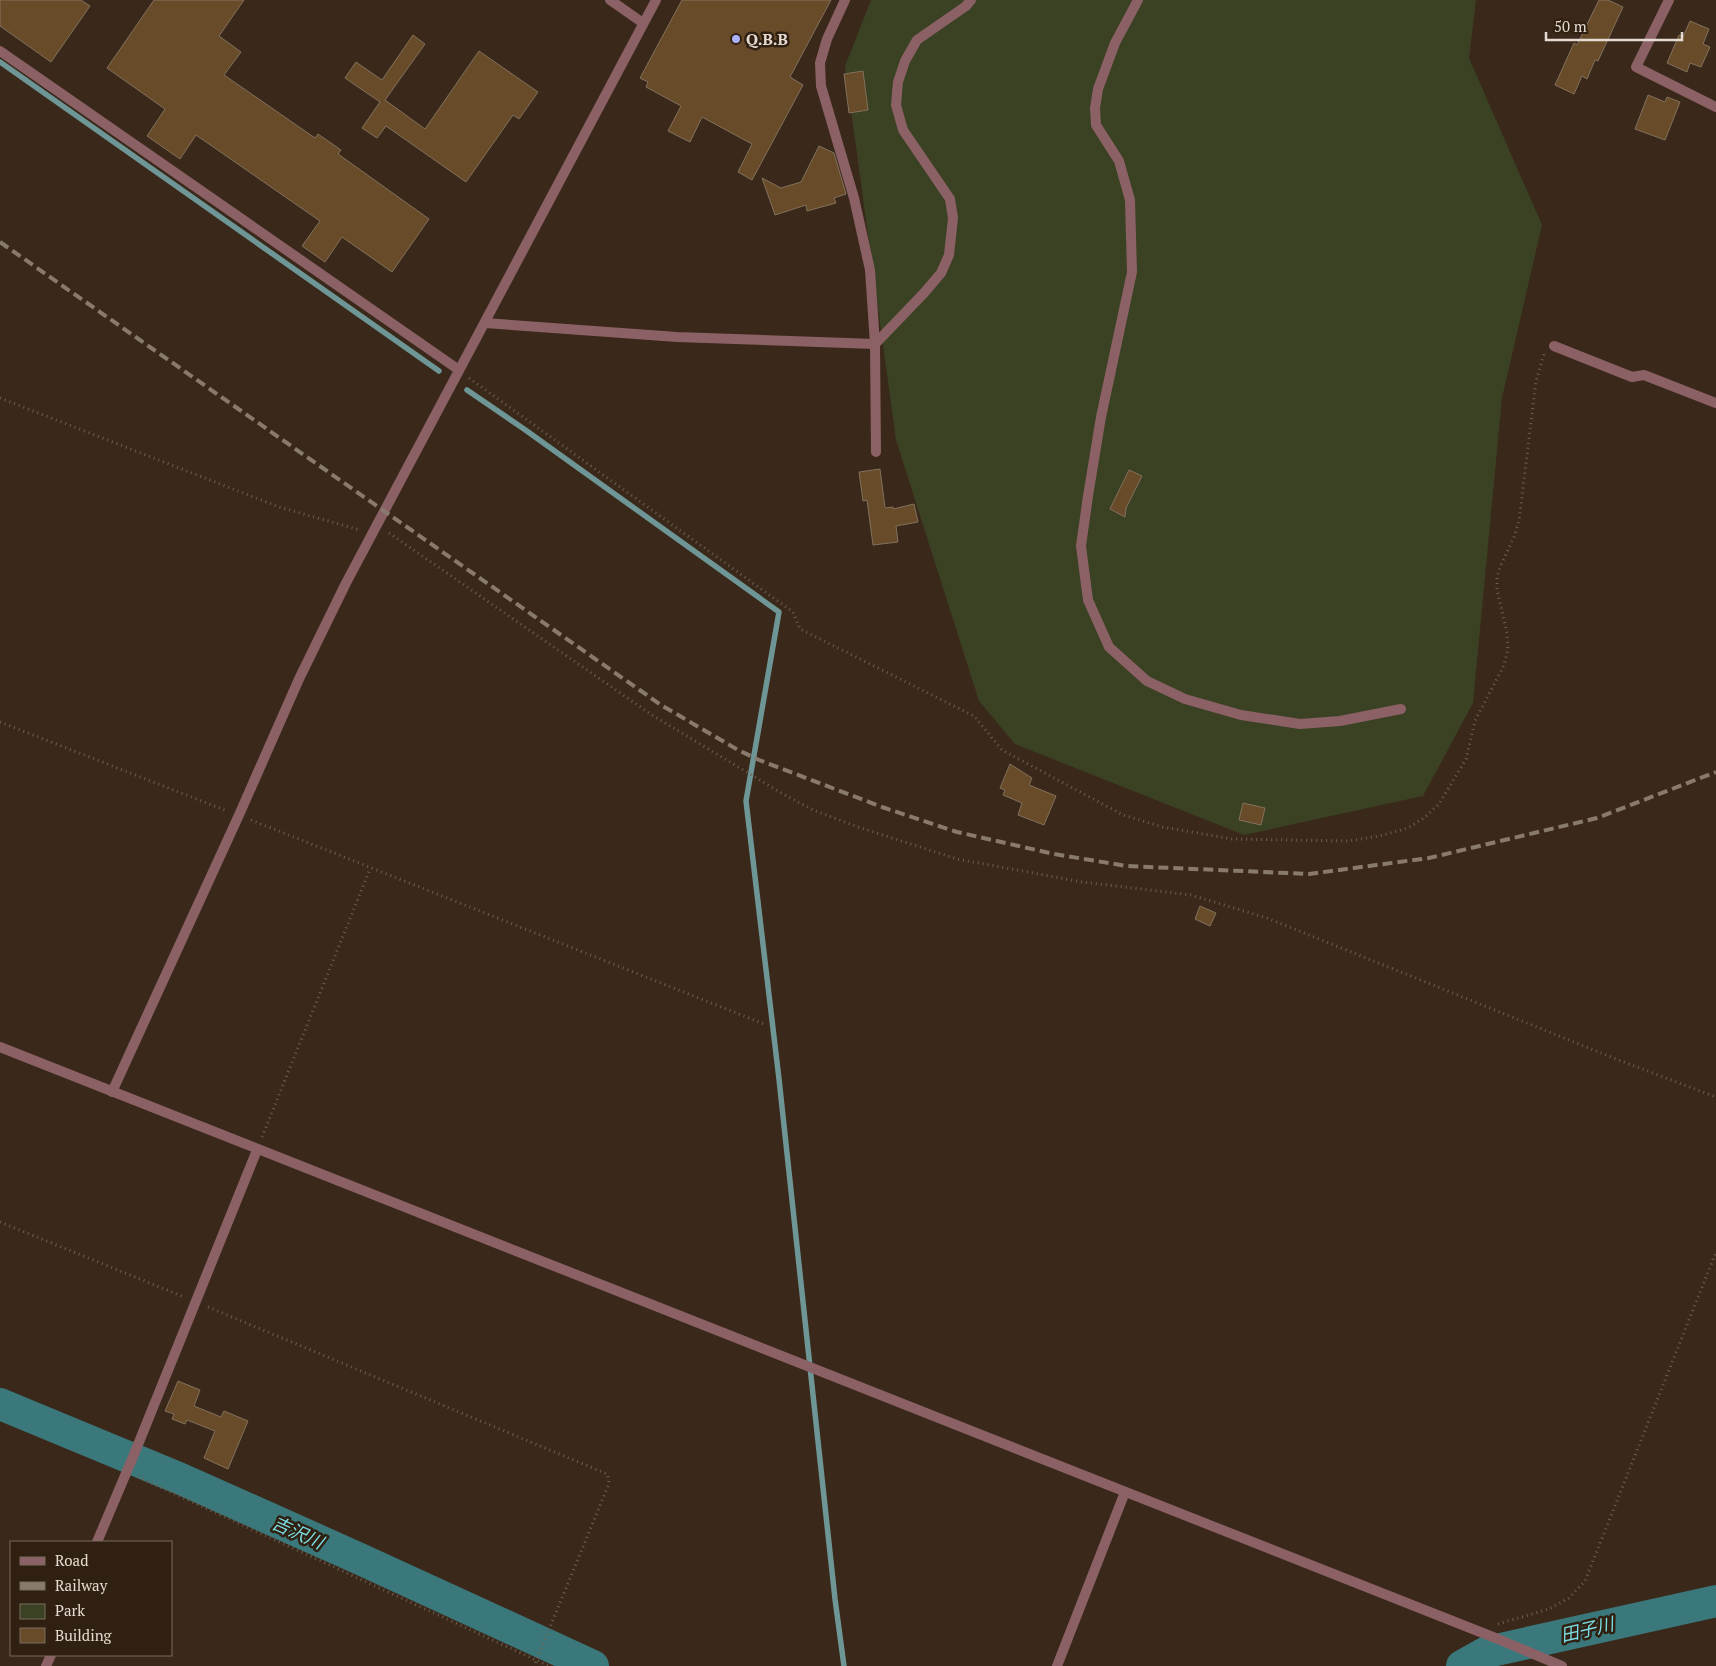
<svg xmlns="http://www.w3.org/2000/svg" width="1716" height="1666" font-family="'PT Serif','Noto Sans JP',serif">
<rect width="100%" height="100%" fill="#3a291a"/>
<!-- green -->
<path fill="#3b4123" d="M871,0H1476L1469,58L1542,225L1502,398L1473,703L1423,796L1244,835L1015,744L979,701L896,440L845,66Z"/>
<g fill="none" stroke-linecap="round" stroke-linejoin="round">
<!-- stream -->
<g stroke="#6e9696" stroke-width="5.5">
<path d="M0,62L439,371"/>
<path d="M467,390L524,429L779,612L746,801L779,1079L835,1599L844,1666"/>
</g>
<!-- river -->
<g stroke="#3b787c" stroke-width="32">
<path d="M0,1404L181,1479L360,1559L593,1666"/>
<path d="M1462,1666L1487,1652L1716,1601"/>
</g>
</g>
<!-- building -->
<g fill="#684c29" stroke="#82715d">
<path d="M0,0H81L90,6L51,62L0,26Z"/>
<path d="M154,0H244L219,36L241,52L224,75L315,138L318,134L341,150L338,154L429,219L392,272L342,237L325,262L302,246L320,221L196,135L180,159L147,136L165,109L107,68Z"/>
<path d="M682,0H831L790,77L803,85L752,180L738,172L752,144L702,117L690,142L668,131L681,106L646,87L648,82L640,78Z"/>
<path d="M1599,0H1608L1623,7L1598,61L1595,60L1587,79L1582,76L1574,94L1555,85L1574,43L1577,45Z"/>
<path d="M1690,21L1709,29L1703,44L1710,47L1701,67L1690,63L1687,72L1667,63L1679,35L1683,37Z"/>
<path d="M413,35L425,44L385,100L425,129L479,51L538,92L519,119L513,115L466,182L386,126L377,138L362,128L380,102L345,78L356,62L382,80Z"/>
<path d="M863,71L868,110L849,113L844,74Z"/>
<path d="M1648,95L1665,102L1667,97L1680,102L1665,140L1635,129Z"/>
<path d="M819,146L834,153L846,194L834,198L836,203L807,211L806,205L775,215L762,178L781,188L801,182Z"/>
<path d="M880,469L885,508L893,507V509L914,504L918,522L896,526L898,542L873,545L867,500L863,501L859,472Z"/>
<path d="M1129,470L1142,476L1126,508L1125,517L1110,509Z"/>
<path d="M1010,764L1032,778L1029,785L1056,796L1044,825L1018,815L1022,803L1003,795L1005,790L1000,788Z"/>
<path d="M1243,803L1265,808L1261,825L1239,820Z"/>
<path d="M1200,906L1216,913L1210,926L1195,919Z"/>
<path d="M178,1381L200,1390L194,1406L221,1417L224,1411L248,1421L228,1469L204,1458L215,1431L187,1420L185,1424L172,1419L174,1414L165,1411Z"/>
</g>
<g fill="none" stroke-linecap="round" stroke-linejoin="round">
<!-- path -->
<g stroke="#6e5f52" stroke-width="3" stroke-dasharray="1 4" stroke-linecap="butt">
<path d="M469,378L793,612L800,629L974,716L1002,750L1123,815L1163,827L1232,839L1349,841L1379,836L1408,828L1424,818L1439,804L1466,759L1475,721L1504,665L1508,650L1507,633L1497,590V577L1501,565L1514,537L1519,521L1536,381L1544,354"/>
<path d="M0,398L279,507L360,530"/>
<path d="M389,533L652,715L783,794L813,810L858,827L957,859L1082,882L1191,895L1267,918L1616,1059L1716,1097"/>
<path d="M0,722L227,811"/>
<path d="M251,820L764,1024"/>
<path d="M262,1137L370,869"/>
<path d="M0,1222L184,1297"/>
<path d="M208,1307L607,1474L609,1480L608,1486L534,1666"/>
<path d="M138,1477L549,1666"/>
<path d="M1498,1624L1549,1609L1569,1598L1585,1581L1716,1252"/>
</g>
<!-- minor -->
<g stroke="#8b6165" stroke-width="10">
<path d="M610,0L643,23"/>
<path d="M845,0L827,39L820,63L821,86L854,198L870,270L875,344L876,452"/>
<path d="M1138,0L1115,43L1098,89L1095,108L1096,125L1119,161L1130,200L1132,272L1101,417L1088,496L1081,546L1088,600L1109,647L1147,681L1185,699L1241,715L1300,724L1340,721L1401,709"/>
<path d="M1669,0L1636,67L1716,107"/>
<path d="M0,51L459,370"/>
<path d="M485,323L677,337L875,344L924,293L941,273L949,255L953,218L950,199L903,130L896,105L898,82L905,61L917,40L966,6L971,0"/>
<path d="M1554,346L1632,377L1644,375L1716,403"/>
<path d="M97,1542L135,1452L257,1150"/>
<path d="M46,1666L51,1655"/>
<path d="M1057,1666L1125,1492"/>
</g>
<!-- tertiary -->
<g stroke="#8b6165" stroke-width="10">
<path d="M0,1047L1498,1639L1562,1666"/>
<path d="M112,1092L239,815L299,679L346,583L656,0"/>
</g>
<!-- rail -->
<path stroke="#887a6d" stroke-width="4" stroke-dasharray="10 5" stroke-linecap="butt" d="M0,242L661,705L738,750L759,760L882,807L957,832L1054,854L1127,866L1309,874L1429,858L1597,818L1716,772"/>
</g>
<!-- markers -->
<circle fill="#a9b0fc" stroke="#302011" stroke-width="2" cx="736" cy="39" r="5"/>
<g text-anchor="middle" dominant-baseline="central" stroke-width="5" stroke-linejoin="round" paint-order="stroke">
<!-- poi labels -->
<g font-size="16" font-weight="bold" fill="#e6dbd2" stroke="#302011" text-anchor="start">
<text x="746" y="39">Q.B.B</text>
</g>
<!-- water labels -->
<g font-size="18" font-style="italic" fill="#7bdde4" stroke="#302011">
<text transform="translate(298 1532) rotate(24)">吉沢川</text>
<text transform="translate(1587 1629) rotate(-13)">田子川</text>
</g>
</g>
<!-- legend -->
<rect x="10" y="1541" width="162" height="115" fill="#302011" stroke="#796b5e"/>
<rect x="20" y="1557" width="25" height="8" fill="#8b6165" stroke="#796b5e"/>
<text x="55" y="1566" font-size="15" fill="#e6dbd2">Road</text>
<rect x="20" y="1582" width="25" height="8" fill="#887a6d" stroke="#796b5e"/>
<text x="55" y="1591" font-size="15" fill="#e6dbd2">Railway</text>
<rect x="20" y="1604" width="25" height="15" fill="#3b4123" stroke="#796b5e"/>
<text x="55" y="1616" font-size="15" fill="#e6dbd2">Park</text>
<rect x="20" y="1628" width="25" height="15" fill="#684c29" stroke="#796b5e"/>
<text x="55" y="1641" font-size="15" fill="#e6dbd2">Building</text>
<!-- scale -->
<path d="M1546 32v8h136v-8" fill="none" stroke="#e6dbd2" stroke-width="2.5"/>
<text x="1554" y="32" font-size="15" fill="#e6dbd2" stroke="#302011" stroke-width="4" paint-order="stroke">50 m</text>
</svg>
